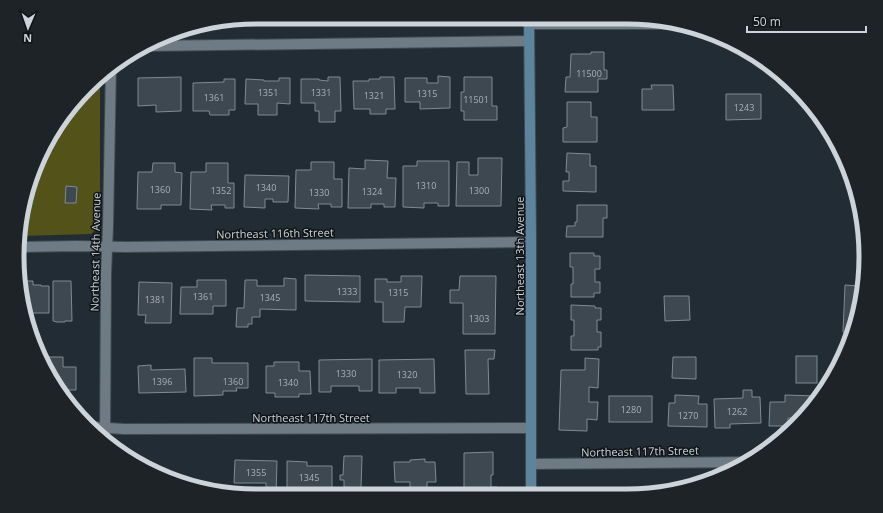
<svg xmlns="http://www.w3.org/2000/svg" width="883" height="513" font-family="'Open Sans',sans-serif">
<rect width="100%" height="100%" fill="#212c34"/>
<!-- green -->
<path fill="#525219" d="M100,78V226L91,234L21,236L25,194L57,123Z"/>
<!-- building -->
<g fill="#3d4851" stroke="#7f8b95">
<path d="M591,52H604V70H607V79H598V92H565L566,77H570L571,54H591Z"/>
<path d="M438,76L450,77V108L420,109V102H405V78H427V83H438Z"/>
<path d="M181,77V111L156,112V105L138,106V78Z"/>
<path d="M328,77H340L341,111H335V122H319V111H315V103H301V79H319V80L328,81Z"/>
<path d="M380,77H394L395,109H386V114H370V109H354L353,81H369V79H380Z"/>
<path d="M464,77H492V106H497V120H464V111H461V92H464Z"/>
<path d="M279,78H290V104L277,103V115H258V104H245L246,79L264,80V81H279Z"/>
<path d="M224,79H235V110H229V115H210L209,111H193V83L224,82Z"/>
<path d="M651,85H673L674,110H642V89H652Z"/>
<path d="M726,94H761V119L726,120Z"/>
<path d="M567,102H591V117H597V142H563V128L567,127Z"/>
<path d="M567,153L590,154V166H596V192L563,191V181H569V172H566Z"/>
<path d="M478,158H502L501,206H456L457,162H469V175H478Z"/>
<path d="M365,160L388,161L387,178H396L395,207H384V204H371V208H348L349,168L365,169Z"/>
<path d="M417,161H449V206H438V203H424V208L403,207V166H417Z"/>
<path d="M311,162H334V179H342V207H331V204H318L319,209L295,208L296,170H311Z"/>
<path d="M153,163H175V172L182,173L181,205H161V209H137L138,172H152Z"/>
<path d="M206,163H228V183H234V208H225V205H211L212,210L190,209L191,172H206Z"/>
<path d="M245,175L289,176L288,202H273V199H265V208L244,207Z"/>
<path d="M66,186L77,187L76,203H65Z"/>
<path d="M577,205H607V218H603V237H566L567,226H575V222H577Z"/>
<path d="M570,253H594V256H600V269H595V282H600V293H594V297H571V284H573V267H570Z"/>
<path d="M305,275L360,276V302L305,301Z"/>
<path d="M401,276H422L421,307H405L404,322H383V302H375V279H387V282H401Z"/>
<path d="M460,276H496L495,334H463V303H450V290H459Z"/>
<path d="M284,278L296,279V310L260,309V317H252V324H248V327H236L237,308H244L245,280H257V286H284Z"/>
<path d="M197,280H226V306H213V314H180L181,287H197Z"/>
<path d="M19,281H33V285H41V286H49V313H29L30,320H27Z"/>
<path d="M53,281H71L72,321H65V322H57L53,321Z"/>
<path d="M139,282L172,283L171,323H145L146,315H138Z"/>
<path d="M845,285L859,286V294H861V303L849,333L843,332Z"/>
<path d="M664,296H689L690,320L665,321Z"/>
<path d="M571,305L595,306V308H601V320H597V332H601V347H598V350H571V336H574V320H571Z"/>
<path d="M465,350H495L494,359H488L489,394H466Z"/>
<rect x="796" y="356" width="21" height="27"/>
<path d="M42,357H63V367H76V390H68V396H63Z"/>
<path d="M673,357H696V379L672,378Z"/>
<path d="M194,358H212V363H248V388H236L237,391H223V395L194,396Z"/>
<path d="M585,358L599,359L598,388L589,387V402H598L597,420L587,419V431L559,430L561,370H585Z"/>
<path d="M372,359V391H359V386H331V392H319V360Z"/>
<path d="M434,359L435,393H420V388H396V393H379V360Z"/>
<path d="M274,362H299V371H310L311,394H299V397H275V393H266V366H274Z"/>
<path d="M151,365V370L185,369L186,392L139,393L138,366Z"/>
<path d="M743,390H752V397H760L761,423L730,424V428H715L714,399L743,398Z"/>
<path d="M675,395L699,396L698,404H707V427L668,426L669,403H675Z"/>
<path d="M785,395L816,396V401L802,418H788V426H769L770,402H785Z"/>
<rect x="609" y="396" width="43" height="26"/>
<path d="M493,452V475H491V487H497V495H464V453Z"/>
<path d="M344,456H362L361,488L344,487V480H340V475H343Z"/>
<path d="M425,459V462H435L436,482H427V490H410V482H395L394,462H410V460Z"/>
<path d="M235,460L277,461L276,495H266V483H234Z"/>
<path d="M287,461L307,462V466H332V495H322V489H303V492H287Z"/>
</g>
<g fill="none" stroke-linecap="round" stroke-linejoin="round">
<!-- street casing -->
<g stroke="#414a51" stroke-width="12">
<g id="street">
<path d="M529,24H674"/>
<path d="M150,46L529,41"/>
<path d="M20,247L77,246L125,247L531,242"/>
<path d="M93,427L124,429L530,428"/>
<path d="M105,438L106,274L108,226L111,66"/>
<path d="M531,464L749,462"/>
</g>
</g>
<!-- secondary casing -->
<g stroke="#414a51" stroke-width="12">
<path id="secondary" d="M529,17L531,242V495"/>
</g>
<!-- street -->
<use href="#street" stroke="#6e7b84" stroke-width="10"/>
<!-- secondary -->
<use href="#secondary" stroke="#5d849d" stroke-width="10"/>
</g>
<g text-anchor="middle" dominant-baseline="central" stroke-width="3" stroke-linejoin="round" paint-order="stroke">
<!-- number labels -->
<g font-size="9" fill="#a9b1b7">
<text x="589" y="73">11500</text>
<text x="268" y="92">1351</text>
<text x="321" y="92">1331</text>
<text x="427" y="93">1315</text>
<text x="374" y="95">1321</text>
<text x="214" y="97">1361</text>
<text x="476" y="99">11501</text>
<text x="744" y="107">1243</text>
<text x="426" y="185">1310</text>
<text x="266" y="187">1340</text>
<text x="160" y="189">1360</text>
<text x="221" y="190">1352</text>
<text x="479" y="190">1300</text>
<text x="372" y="191">1324</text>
<text x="319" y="192">1330</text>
<text x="347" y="291">1333</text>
<text x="398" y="292">1315</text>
<text x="203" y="296">1361</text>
<text x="270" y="297">1345</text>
<text x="155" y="299">1381</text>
<text x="479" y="318">1303</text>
<text x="346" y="373">1330</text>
<text x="407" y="374">1320</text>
<text x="162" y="381">1396</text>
<text x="233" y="381">1360</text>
<text x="288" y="382">1340</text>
<text x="631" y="409">1280</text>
<text x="737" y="411">1262</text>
<text x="688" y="415">1270</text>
<text x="256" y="472">1355</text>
<text x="309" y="477">1345</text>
</g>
<!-- street labels -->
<g font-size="11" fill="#cdd4d9" stroke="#0f1417">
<text transform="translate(275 233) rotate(-1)">Northeast 116th Street</text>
<text transform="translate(95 252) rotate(-89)">Northeast 14th Avenue</text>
<text transform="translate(519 256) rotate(-90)">Northeast 13th Avenue</text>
<text x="311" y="417">Northeast 117th Street</text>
<text transform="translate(640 451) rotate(-1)">Northeast 117th Street</text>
</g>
</g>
<!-- crop -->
<path d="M0 0H883V513H0ZM256 24H627A232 232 0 0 1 859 256V257A232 232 0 0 1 627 489H256A232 232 0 0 1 24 257V256A232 232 0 0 1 256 24Z" fill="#1e2327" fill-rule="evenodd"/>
<path fill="none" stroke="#cdd4d9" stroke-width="5" d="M256 24H627A232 232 0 0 1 859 256V257A232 232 0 0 1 627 489H256A232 232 0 0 1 24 257V256A232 232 0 0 1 256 24Z"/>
<!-- north arrow -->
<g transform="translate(28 28) rotate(182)" stroke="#0f1417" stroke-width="3" paint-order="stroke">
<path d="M0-3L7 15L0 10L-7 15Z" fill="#cdd4d9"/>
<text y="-6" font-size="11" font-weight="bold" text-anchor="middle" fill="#cdd4d9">N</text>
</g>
<!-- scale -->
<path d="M747 26v6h119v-6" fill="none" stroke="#cdd4d9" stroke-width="2"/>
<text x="753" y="26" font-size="12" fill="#cdd4d9" stroke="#0f1417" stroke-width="3" paint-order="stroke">50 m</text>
</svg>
